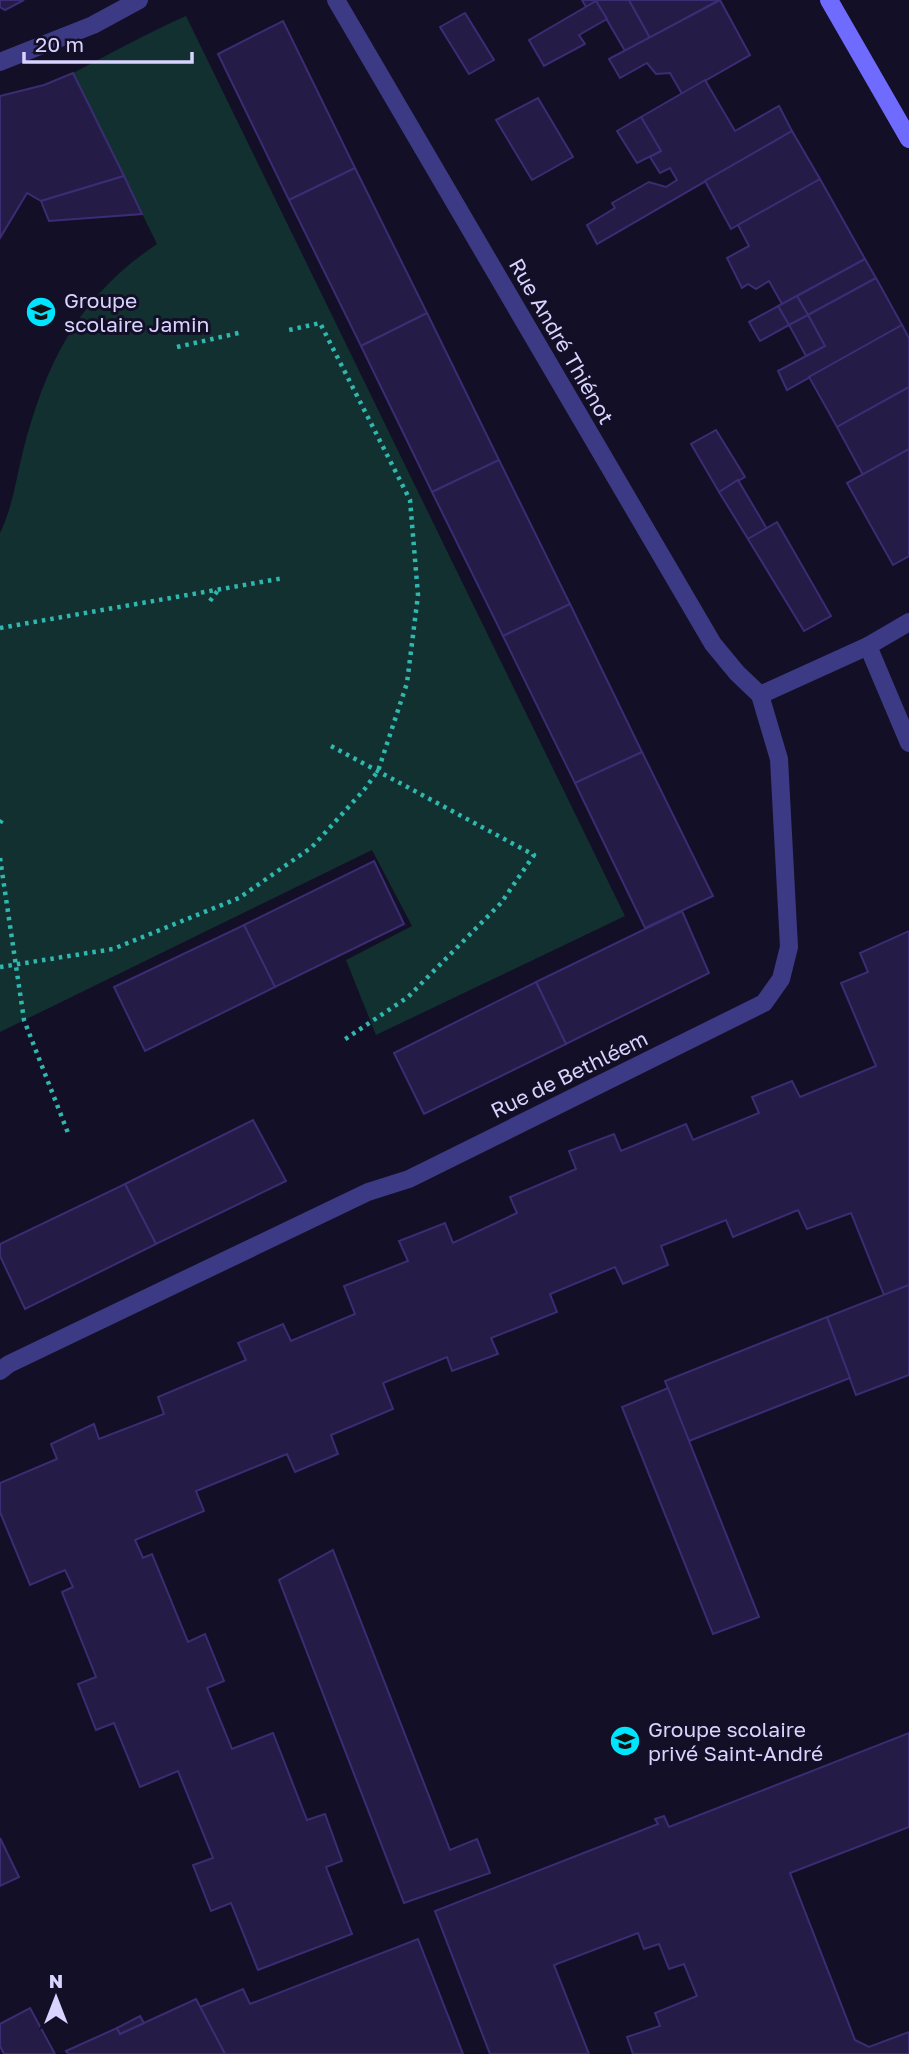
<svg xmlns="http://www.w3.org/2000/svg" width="909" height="2054" font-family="'Golos Text',sans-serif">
<rect width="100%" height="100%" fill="#130f26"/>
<!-- green -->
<path fill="#12302f" d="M186,16L625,916L376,1035L346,960L412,926L372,850L0,1032V533C13,506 16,479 23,451C46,362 79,296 157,244L73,73C110,54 147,33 186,16Z"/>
<!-- building -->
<g fill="#241b47" stroke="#3b2d73" stroke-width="2">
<path d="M0,0H24L5,10L0,7Z"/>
<path d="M582,0H599L586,7Z"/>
<path d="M599,0H629L650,38L625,51L596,1Z"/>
<path d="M629,0H719L650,38Z"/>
<path d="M720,0L750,55L682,94L670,73L656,74L647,63L620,78L609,59Z"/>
<path d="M596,1L607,19L579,35L585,44L544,66L529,40Z"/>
<path d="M465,13L494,60L469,74L440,27Z"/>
<path d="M283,21L355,168L289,200L218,54Z"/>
<path d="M73,73L124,176L41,201L27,193L0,238V96L44,85Z"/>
<path d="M705,80L735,131L779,106L792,131L597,244L587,225L615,208L612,203L649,182L666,187L677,180L670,168L660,173L650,157L661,151L641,117Z"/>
<path d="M538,98L573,157L532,180L496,120Z"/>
<path d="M641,117L661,151L637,163L617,131Z"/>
<path d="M792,131L820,179L731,229L705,181Z"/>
<path d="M355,168L427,313L361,346L289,200Z"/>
<path d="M124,176L142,214L49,221L41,201Z"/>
<path d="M820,179L865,259L782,304L769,281L756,289L748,284L742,288L727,258L749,246L738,225Z"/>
<path d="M865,259L876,278L808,315L797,296Z"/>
<path d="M876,278L902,325L787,390L778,371L825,346L808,315Z"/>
<path d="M797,296L808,315L789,325L778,306Z"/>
<path d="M778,306L789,325L760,341L749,322Z"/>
<path d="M427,313L499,460L432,492L361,346Z"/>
<path d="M808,315L825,346L806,356L789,325Z"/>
<path d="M902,325L909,338V387L837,427L809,377Z"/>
<path d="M909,387V449L863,475L837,427Z"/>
<path d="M716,430L745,477L719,492L691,444Z"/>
<path d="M909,449V556L893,565L847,483Z"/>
<path d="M499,460L570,604L503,636L432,492Z"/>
<path d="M738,480L767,529L748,539L719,492Z"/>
<path d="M777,522L831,616L804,631L748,539Z"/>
<path d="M570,604L642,752L575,783L503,636Z"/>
<path d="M642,752L713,896L645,928L575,783Z"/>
<path d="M374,861L404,924L275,987L244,925Z"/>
<path d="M682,911L709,973L566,1044L536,982Z"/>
<path d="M244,925L275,987L145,1051L114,987Z"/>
<path d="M909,931V1285L884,1295L851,1213L807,1229L798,1210L733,1237L726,1220L661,1246L668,1265L623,1284L615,1267L550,1294L557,1312L491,1338L498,1354L452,1371L447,1357L383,1383L393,1409L331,1435L338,1454L295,1472L287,1454L196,1491L204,1511L135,1540L143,1558L152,1554L188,1642L205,1634L224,1681L207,1688L232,1749L273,1733L307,1820L325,1814L342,1861L326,1867L352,1934L258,1970L231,1903L211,1911L193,1865L213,1858L178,1771L140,1787L114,1723L96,1730L78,1684L96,1677L62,1592L73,1587L65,1570L30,1585L0,1512V1483L57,1459L51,1444L94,1424L99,1439L164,1414L158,1397L246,1360L238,1343L283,1324L291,1341L355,1314L344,1286L408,1261L399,1241L445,1223L453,1243L517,1213L510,1197L576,1169L569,1151L614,1134L621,1151L686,1124L693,1140L759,1113L752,1097L792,1081L800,1097L876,1066L841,983L868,972L860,953Z"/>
<path d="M536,982L566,1044L424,1114L394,1053Z"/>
<path d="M253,1120L286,1181L156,1244L125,1184Z"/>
<path d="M125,1184L156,1244L25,1309L0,1256V1244Z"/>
<path d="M909,1285V1375L856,1395L827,1317Z"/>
<path d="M827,1317L850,1378L689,1441L665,1381Z"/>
<path d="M668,1388L759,1617L713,1634L622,1407Z"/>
<path d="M333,1550L450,1850L477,1839L490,1873L404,1903L279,1580Z"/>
<path d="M909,1733V1827L790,1873L855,2040L869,2047L909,2032V2054H633L627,2037L660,2026L655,2013L697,1996L684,1964L669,1969L659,1944L644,1949L638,1933L554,1965L589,2054H490L435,1911L658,1824L655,1819L664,1816L669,1827Z"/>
<path d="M0,1838L19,1877L0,1886Z"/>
<path d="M418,1939L463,2054H225L200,2007L243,1989L250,2004Z"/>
<path d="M196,1999L225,2054H68L66,2051L117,2028L120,2034Z"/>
<path d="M30,2008L55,2054H4L0,2046V2024Z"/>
<path d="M140,2016L144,2023L120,2034L117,2028Z"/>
</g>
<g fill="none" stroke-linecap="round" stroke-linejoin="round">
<!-- path -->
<g stroke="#2fb8b0" stroke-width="4.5" stroke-dasharray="3.5 5" stroke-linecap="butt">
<path d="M177,347L243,332"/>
<path d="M210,601L219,589"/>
<path d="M0,628L284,578"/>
<path d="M331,746L534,855L501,903L408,997L344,1040"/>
<path d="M0,823L3,818"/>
<path d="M0,858L24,1020L68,1133"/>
<path d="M0,967L113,949L239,898L312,847L364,790L378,771L407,683L418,595L410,500L320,323L289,330"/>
</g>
<!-- minor -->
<g stroke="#3d3a85" stroke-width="18">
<path d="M336,0L713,644L737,673L760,695"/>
<path d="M0,62L93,25L139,0"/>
<path d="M868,646L909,743"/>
<path d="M760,695L868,646L909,622"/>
<path d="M0,1371L9,1364L368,1192L409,1179L764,1003L781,979L789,947L779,759L760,695"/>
</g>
<!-- secondary -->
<path stroke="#6f6bff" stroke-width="18" d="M829,0L909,139"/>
</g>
<!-- icons -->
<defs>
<g id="school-disc" transform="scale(1.575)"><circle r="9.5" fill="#00e5ff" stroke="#130f26"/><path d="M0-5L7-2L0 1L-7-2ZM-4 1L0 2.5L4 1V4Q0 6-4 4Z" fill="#111"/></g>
</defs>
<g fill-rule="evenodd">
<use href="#school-disc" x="41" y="312"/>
<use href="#school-disc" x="625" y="1741"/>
</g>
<g text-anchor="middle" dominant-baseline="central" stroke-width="6" stroke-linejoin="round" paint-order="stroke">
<!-- poi labels -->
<g font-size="21" fill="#d9d4ff" stroke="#130f26" text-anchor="start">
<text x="64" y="300">Groupe<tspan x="64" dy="24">scolaire Jamin</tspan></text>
<text x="648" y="1729">Groupe scolaire<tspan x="648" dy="24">privé Saint-André</tspan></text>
</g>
<!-- street labels -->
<g font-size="21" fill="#d9d4ff" stroke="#130f26">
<text transform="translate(562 341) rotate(60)">Rue André Thiénot</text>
<text transform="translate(569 1074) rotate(-26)">Rue de Bethléem</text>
</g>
</g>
<!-- north arrow -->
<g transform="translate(56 1998)" stroke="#130f26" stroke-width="5" paint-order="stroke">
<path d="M0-5L12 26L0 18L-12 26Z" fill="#d9d4ff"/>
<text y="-10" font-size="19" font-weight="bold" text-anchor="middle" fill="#d9d4ff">N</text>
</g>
<!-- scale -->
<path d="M24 52v10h168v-10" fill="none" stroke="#d9d4ff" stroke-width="3.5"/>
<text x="35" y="52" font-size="21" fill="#d9d4ff" stroke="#130f26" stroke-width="5" paint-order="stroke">20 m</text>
</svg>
